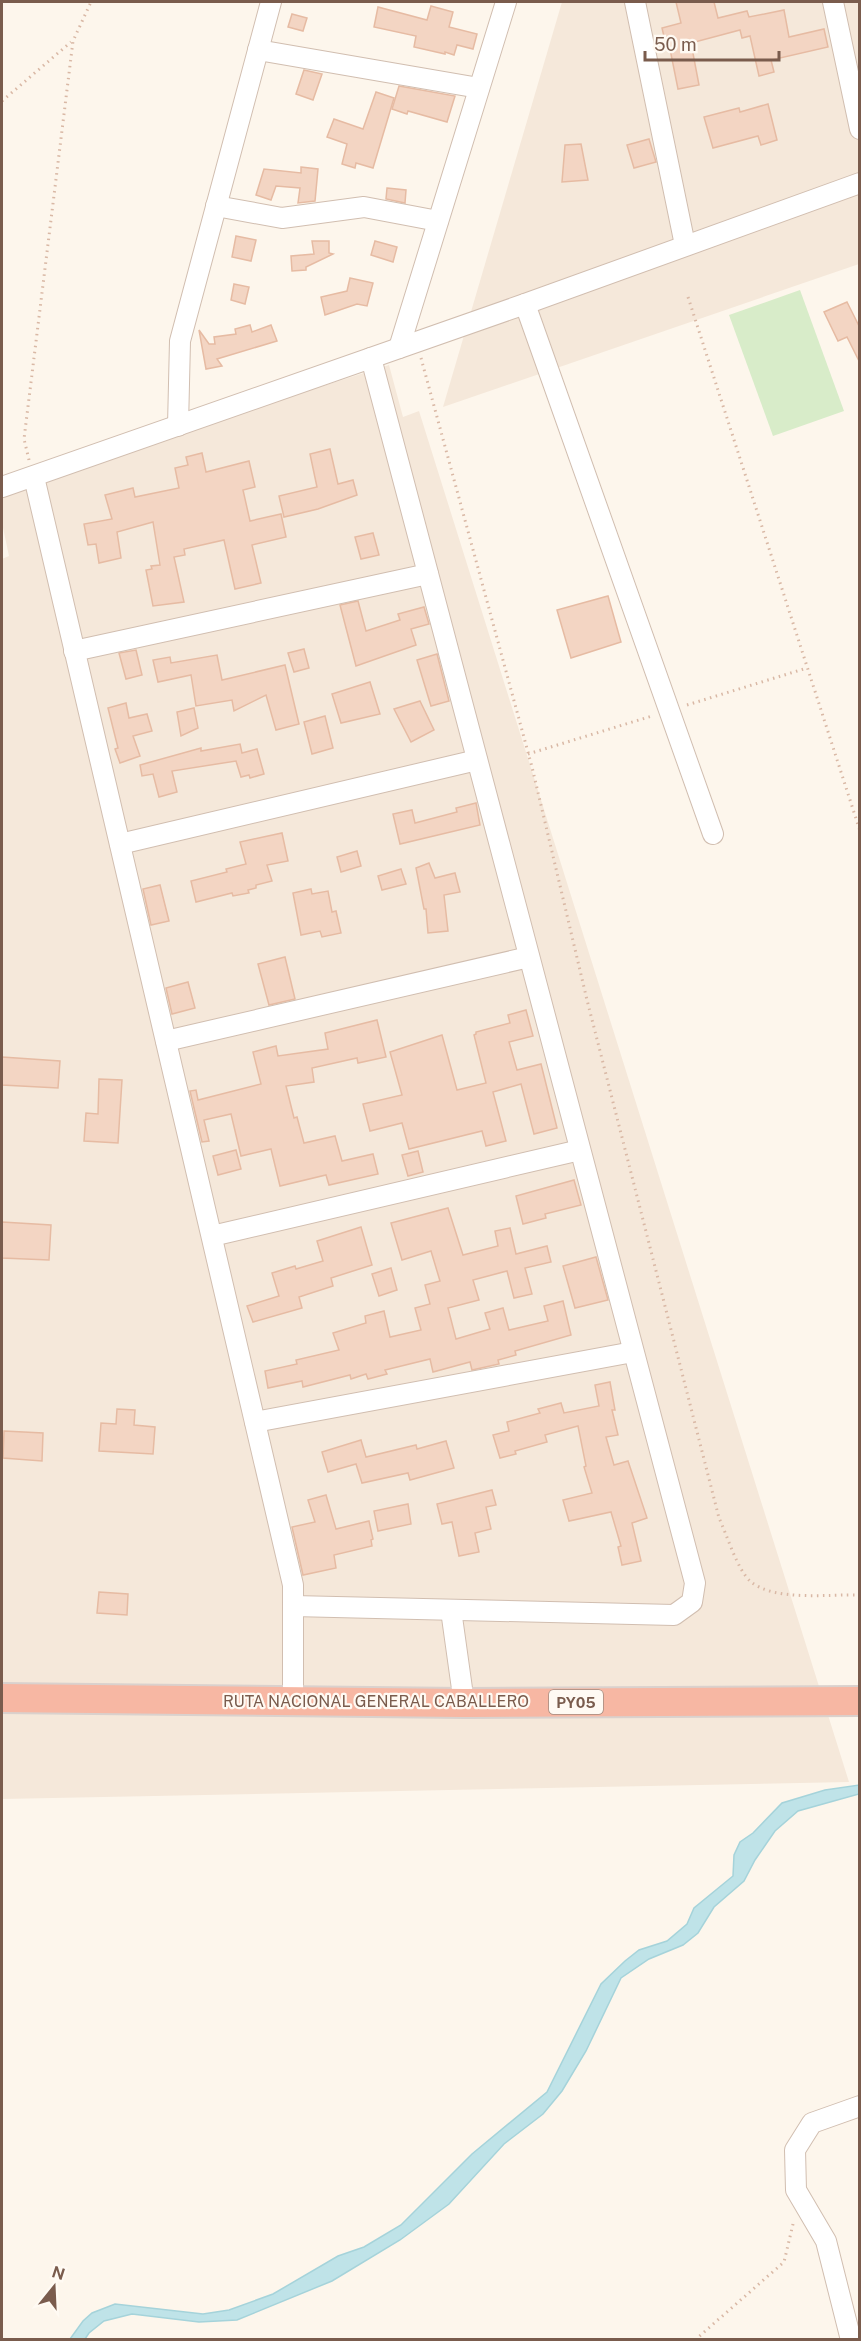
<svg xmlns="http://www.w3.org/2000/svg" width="861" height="2341" font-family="'Public Sans',sans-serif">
<rect width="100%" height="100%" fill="#fdf6ec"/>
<!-- residential -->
<g fill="#f5e8da">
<path d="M562,2H859V264L443,407Z"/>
<path d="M389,365L403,417L419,411L849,1782L2,1799V559L9,556L2,523V488Z"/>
</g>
<!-- green -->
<path fill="#d8ecc9" d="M800,290L844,411L773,436L729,315Z"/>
<!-- water -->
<path fill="#bfe3e8" stroke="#a5d3da" stroke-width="1.5" d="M859,1785V1794L798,1811L775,1831L755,1860L744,1881L714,1907L698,1933L683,1945L649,1959L621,1978L586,2051L562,2091L543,2114L504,2144L449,2204L400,2240L332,2281L237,2320L199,2322L132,2314L104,2321L89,2333L85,2339H70L83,2321L92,2313L115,2304L203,2314L229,2310L273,2294L338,2256L364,2247L401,2225L472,2154L547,2092L601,1984L625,1961L639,1950L667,1941L687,1924L694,1908L733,1876L734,1855L740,1842L753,1833L782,1803L825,1790Z"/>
<!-- building -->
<g fill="#f3d5c3" stroke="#e6bba3" stroke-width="1.5">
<path d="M676,2H714L718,18L747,11L749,17L784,10L789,37L824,29L828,47L771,60L774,72L759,76L750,36L742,38L740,30L691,43L699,85L678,89L669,44L666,45L662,28L681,23Z"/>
<path d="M431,6L453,12L449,27L477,34L473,49L457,45L454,55L445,52V54L414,47L416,36L374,27L378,7L427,20Z"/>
<path d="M292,14L307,18L303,31L288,27Z"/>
<path d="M304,70L322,74L313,100L296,94Z"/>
<path d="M399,86L455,96L447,122L408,111L407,114L392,109Z"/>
<path d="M376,92L394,98L373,168L356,163L355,168L342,164L347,144L327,137L334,119L363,129Z"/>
<path d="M768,104L777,140L761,145L758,136L713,148L704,117L739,108L740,112Z"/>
<path d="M649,139L656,162L634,168L627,145Z"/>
<path d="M581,144L588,180L562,182L565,145Z"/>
<path d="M301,167L318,169L315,201L298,203L300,188L276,186L271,200L256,195L264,169L301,173Z"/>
<path d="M387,188L406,190L405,203L386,199Z"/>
<path d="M236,236L256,240L251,261L232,257Z"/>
<path d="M312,241H329V253L333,254L306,267V270L292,271L291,256L314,254Z"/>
<path d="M375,241L397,247L393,262L371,255Z"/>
<path d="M350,278L373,283L367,306L357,304L325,315L321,297L347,291Z"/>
<path d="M234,284L249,287L245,304L231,300Z"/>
<path d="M847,302L860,328V363L847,337L838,341L824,312Z"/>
<path d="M250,325L252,332L271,325L277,341L217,359L222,366L206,369L199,330L209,344H215L214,337L236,334L235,329Z"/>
<path d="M330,449L338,484L353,480L357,495L318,509L284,517L279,496L317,487L310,454Z"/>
<path d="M202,453L206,472L249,461L255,487L243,490L250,521L281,514L286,537L252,545L261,583L235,589L224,540L184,549L185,555L174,557L184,602L153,606L146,570L152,569L151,566L160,565L153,522L117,532L121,558L99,563L96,544L88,545L84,524L112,519L105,495L133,488L135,497L179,488L175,468L188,465L186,457Z"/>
<path d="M373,533L379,555L361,559L355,537Z"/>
<path d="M608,596L621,642L571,658L557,610Z"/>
<path d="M358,601L366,631L400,620L398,614L424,607L429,624L411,629L416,645L356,666L340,605Z"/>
<path d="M304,649L309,668L294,672L288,653Z"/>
<path d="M136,650L142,675L126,679L119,653Z"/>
<path d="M437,654L449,701L431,706L417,660Z"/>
<path d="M217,655L222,680L285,665L299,724L276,730L266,695L234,711L232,700L196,706L191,675L158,682L153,660L170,657L171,663Z"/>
<path d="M370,682L380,714L341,723L332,694Z"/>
<path d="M420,701L434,730L411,742L394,709Z"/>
<path d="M126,703L129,718L147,714L152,731L133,736L140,756L120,763L115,749L118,748L108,708Z"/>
<path d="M194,708L198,728L181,736L177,712Z"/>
<path d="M325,716L333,748L312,754L304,722Z"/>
<path d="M240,744L242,753L257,749L264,774L250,778L249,775L241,777L236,761L172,771L177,792L159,797L153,774L142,776L140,765L201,748V751Z"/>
<path d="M476,803L480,825L400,844L393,814L412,810L415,823L457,812L456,808Z"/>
<path d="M282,833L288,861L267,865L272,881L256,885V888L248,890L249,893L233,896L232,893L196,902L191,881L227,872L226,869L246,864L240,842Z"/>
<path d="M357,851L361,866L341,872L337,857Z"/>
<path d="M429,863L435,878L455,873L460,892L444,895L448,931L428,933L426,909H424L416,868Z"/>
<path d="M401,869L406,884L382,890L378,876Z"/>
<path d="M160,885L169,921L151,925L143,889Z"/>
<path d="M311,889L312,894L328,891L332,912L336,911L341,933L322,937L320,931L301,935L293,893Z"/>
<path d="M285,957L295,999L269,1005L258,964Z"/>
<path d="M188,982L195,1008L172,1014L166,988Z"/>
<path d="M526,1010L533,1036L509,1042L517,1070L541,1064L557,1128L534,1134L521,1084L493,1092L506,1141L486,1146L482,1131L409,1149L402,1123L370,1131L363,1104L402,1095L390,1052L442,1035L457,1090L486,1083L474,1035L476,1034V1032L510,1023L508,1015Z"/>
<path d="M377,1020L386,1057L358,1063L357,1058L312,1068L314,1082L286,1086L294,1118L297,1117L304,1143L335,1136L342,1161L373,1154L378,1174L329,1185L326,1175L280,1186L271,1149L241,1156L231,1114L204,1120L209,1141L202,1142L190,1091L196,1090L198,1100L261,1084L253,1052L276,1046L278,1056L328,1049L325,1033Z"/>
<path d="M2,1057L60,1061L58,1088L2,1085Z"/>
<path d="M99,1079L122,1080L118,1143L84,1141L86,1113L98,1114Z"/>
<path d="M236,1150L241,1169L218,1175L213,1156Z"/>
<path d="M418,1151L423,1172L408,1176L402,1155Z"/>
<path d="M574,1180L581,1205L545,1214L546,1218L523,1224L516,1196Z"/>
<path d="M448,1208L463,1255L498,1246L495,1231L510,1228L516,1254L547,1246L551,1262L525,1268L532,1294L514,1298L507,1271L473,1280L479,1300L448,1308L456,1339L490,1329L485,1313L503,1308L509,1330L548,1321L544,1306L563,1301L571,1335L515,1351L516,1355L498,1360L499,1364L472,1370L470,1362L433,1372L430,1359L385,1370L387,1374L368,1379L366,1374L351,1379L350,1375L303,1387L302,1381L268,1388L265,1371L297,1364L296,1360L339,1350L333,1333L366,1323L365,1316L384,1311L390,1337L421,1330L415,1308L430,1304L425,1285L440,1281L431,1251L402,1260L391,1223Z"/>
<path d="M2,1222L51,1225L49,1260L2,1258Z"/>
<path d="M361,1227L372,1265L331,1278L333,1286L299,1297L302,1308L253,1322L247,1306L279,1296L272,1273L295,1266L296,1269L323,1261L317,1241Z"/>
<path d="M596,1257L608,1300L575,1308L563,1266Z"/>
<path d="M391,1268L397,1290L379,1296L372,1274Z"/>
<path d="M610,1382L615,1410H612L618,1435L606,1437L614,1465L628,1461L647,1518L632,1523L641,1561L622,1565L618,1547L621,1546L611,1512L569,1521L563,1500L592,1493L584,1467L586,1466L578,1426L545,1435L547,1442L515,1451L516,1454L500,1458L493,1435L509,1431L507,1422L540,1413L538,1409L561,1403L564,1413L599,1406L595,1385Z"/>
<path d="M117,1409L135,1410L134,1425L155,1427L153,1454L99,1451L101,1423L116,1424Z"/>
<path d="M4,1431L43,1433L42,1461L3,1458Z"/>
<path d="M361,1440L366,1457L416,1445L417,1449L446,1441L454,1468L410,1480L408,1473L362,1483L356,1464L328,1472L322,1452Z"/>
<path d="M492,1490L496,1505L486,1507L491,1529L475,1533L479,1552L459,1556L452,1522L442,1524L437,1504Z"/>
<path d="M326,1495L336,1529L369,1521L373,1539L371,1540L372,1546L334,1555L336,1568L303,1575L292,1527L315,1522L308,1500Z"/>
<path d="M408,1504L411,1524L378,1531L374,1511Z"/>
<path d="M99,1592L128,1594L127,1615L97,1613Z"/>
</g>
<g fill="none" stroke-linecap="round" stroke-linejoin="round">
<!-- minor casing -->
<g stroke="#d1beb0" stroke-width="22">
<g id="minor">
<path d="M635,2L685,245"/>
<path d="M833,2L860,129"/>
<path d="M258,50L479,88"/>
<path d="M216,206L282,218L364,207L438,221"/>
<path d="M525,304L713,834"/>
<path d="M399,348L506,2"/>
<path d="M178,426L180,341L271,2"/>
<path d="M34,477L293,1585V1701"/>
<path d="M2,487L525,304L860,183"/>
<path d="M74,651L428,574"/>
<path d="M120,844L477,760"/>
<path d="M166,1041L529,957"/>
<path d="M212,1236L580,1150"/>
<path d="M255,1422L633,1352"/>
<path d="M293,1606L674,1615L692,1602L695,1583L371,358"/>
<path d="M451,1610L464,1703"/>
<path d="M851,2340L826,2241L796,2190L795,2150L812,2123L860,2106"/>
</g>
</g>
<!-- highway casing -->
<g stroke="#dad1cd" stroke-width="32">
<path id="highway" d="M2,1698L464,1703L860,1701"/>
</g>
<!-- path -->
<g stroke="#d9b8a5" stroke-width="3" stroke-dasharray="1.5 4.5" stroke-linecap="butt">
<path d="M2,101L71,42"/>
<path d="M688,297L860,831"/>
<path d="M421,358L532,767L587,1000L719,1518C727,1535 737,1569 750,1581C774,1602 829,1594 860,1595"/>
<path d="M29,460L24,439L73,41L91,2"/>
<path d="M687,705L807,668"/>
<path d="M528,754L652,716"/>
<path d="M695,2340L784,2262L793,2224"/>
</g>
<!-- minor -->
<use href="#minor" stroke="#fff" stroke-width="20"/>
<!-- highway -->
<use href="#highway" stroke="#f7b7a3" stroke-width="28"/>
</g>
<g text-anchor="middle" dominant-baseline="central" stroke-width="4.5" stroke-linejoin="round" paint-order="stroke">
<!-- shield labels -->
<rect fill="#fffaf3" stroke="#a28b7f" stroke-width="1.5" x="549" y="1690" width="54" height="24" rx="4.5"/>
<g font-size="15" font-weight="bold" fill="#7a5c4d">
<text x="576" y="1702">PY05</text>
</g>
<!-- street labels -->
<g font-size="16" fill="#7a5c4d" stroke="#fffaf3">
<text x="376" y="1701">RUTA NACIONAL GENERAL CABALLERO</text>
</g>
</g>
<!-- border -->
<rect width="861" height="2341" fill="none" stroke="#7a5c4d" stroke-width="6"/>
<!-- north arrow -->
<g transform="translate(54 2287) rotate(18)" stroke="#fffaf3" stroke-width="4.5" paint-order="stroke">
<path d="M0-4.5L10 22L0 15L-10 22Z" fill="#7a5c4d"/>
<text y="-9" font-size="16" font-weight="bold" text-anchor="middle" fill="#7a5c4d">N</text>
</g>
<!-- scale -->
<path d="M645 51v9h134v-9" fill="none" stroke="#7a5c4d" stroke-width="3"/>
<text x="654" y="51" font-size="18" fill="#7a5c4d" stroke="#fffaf3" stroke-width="4.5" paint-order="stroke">50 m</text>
</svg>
